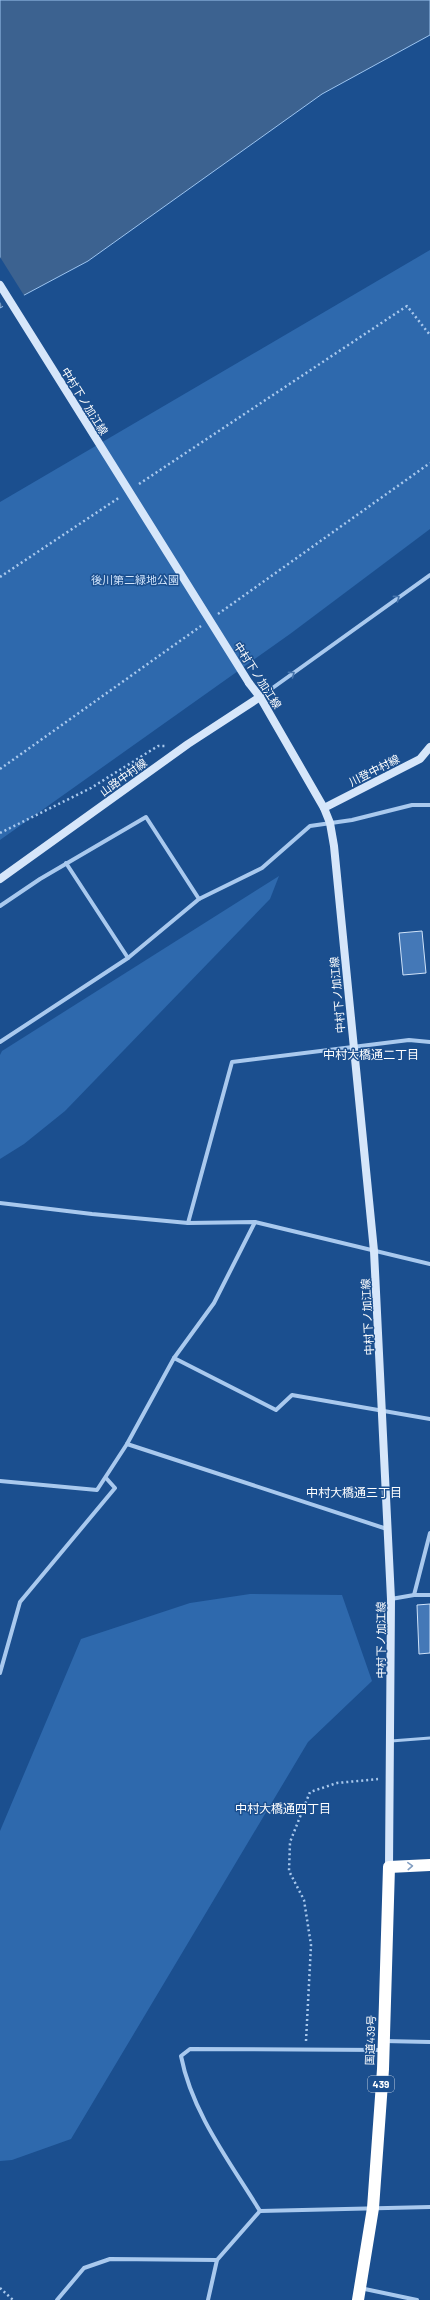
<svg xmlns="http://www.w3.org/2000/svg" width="430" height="2300" font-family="Barlow,'Noto Sans JP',sans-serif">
<rect width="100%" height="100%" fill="#1b4f8f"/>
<!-- green -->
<g fill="#2e69ad">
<path d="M430,250V529L290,634L0,840V502Z"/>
<path d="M279,876L270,899L65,1111L24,1144L0,1159V1055L2,1051Z"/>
<path d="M250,1594L342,1595L372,1681L308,1742L71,2139L12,2160L0,2161V1831L81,1639L190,1603Z"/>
</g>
<!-- water -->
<path fill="#3c6290" stroke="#9cc4f0" d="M0,0H430V35L322,94L88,261L0,308Z"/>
<!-- pier -->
<path fill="#1b4f8f" d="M0,257L25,297L4,308L0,302Z"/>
<!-- building -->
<g fill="#4478b7" stroke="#cfe3fa">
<path d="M422,931L426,973L403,975L399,933Z"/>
<path d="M430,1604V1653L419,1654L417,1605Z"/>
</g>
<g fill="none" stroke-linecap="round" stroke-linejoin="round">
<!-- path -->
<g stroke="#a9c9ee" stroke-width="2.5" stroke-dasharray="2 3" stroke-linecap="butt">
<path d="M139,484L407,306L430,335"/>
<path d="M0,577L120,497"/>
<path d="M218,614L430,463"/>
<path d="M0,769L201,626"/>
<path d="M0,833L91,788L158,746H165"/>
<path d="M306,2041L311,1945L304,1900L289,1871L290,1842L310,1792L337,1783L378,1779"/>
<path d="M0,2288L13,2300"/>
</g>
<!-- lane -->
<path stroke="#a9c9ee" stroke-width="3" d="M391,1741L430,1738"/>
<!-- street -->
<g stroke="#a9c9ee" stroke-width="4">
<path d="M260,697L430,575"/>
<path d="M66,863L128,958"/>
<path d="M0,906L40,879L146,817L199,899"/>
<path d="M0,1042L128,958L199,899L262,868L310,826L352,820L412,805H430"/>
<path d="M0,1203L92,1214L188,1223L255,1222L430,1264"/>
<path d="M188,1223L232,1062L409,1040L430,1042"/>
<path d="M174,1358L276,1410L292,1395L430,1419"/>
<path d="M127,1444L387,1529"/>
<path d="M0,1481L97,1490L127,1444L174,1358L214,1303L255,1222"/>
<path d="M414,1595L430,1533"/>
<path d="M391,1599L414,1595H430"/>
<path d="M0,1673L20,1602L115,1488L106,1478"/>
<path d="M384,2041L430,2042"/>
<path d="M260,2211C230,2162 192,2113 181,2056L190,2049L383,2050"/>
<path d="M360,2288L417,2300"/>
<path d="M57,2300L84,2268L110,2259L217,2260L260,2211L430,2207"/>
<path d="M208,2300L217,2260"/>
</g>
<!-- secondary -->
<g stroke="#d6e6fa" stroke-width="8">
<path d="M249,683L260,697L324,808L330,823L334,846L374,1251L391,1599L389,1867"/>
<path d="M324,808L420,759L430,747"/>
<path d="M0,879L188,744L260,697"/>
</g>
<!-- highway -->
<path stroke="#fff" stroke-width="12" d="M358,2300L373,2208L383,2069L389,1867L430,1865"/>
<!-- secondary-bridge -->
<path stroke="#d6e6fa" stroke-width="8" d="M0,285L249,683"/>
</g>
<!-- one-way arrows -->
<defs><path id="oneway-chevron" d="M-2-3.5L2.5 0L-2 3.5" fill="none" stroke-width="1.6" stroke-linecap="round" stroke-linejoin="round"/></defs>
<g stroke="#4674ac">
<use href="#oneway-chevron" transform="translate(397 598) rotate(-36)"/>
<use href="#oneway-chevron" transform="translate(292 674) rotate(-36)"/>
</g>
<use stroke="#829ec1" href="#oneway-chevron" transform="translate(410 1866) rotate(-3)"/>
<g text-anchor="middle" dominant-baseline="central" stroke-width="3" stroke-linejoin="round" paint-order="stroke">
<!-- shield labels -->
<rect fill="#1b4f8f" stroke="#bbcadd" stroke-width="1" x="368" y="2076" width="26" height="16" rx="3"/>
<g font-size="10" font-weight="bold" fill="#fff">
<text x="381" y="2084">439</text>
</g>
<!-- street labels -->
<g font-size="11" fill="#fff" stroke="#1b4f8f">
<text transform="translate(85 401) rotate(58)">中村下ノ加江線</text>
<text transform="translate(258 675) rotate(57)">中村下ノ加江線</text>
<text transform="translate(374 770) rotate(-27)">川登中村線</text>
<text transform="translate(123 777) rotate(-36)">山路中村線</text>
<text transform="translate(337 995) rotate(-95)">中村下ノ加江線</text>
<text transform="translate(367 1317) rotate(-93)">中村下ノ加江線</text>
<text transform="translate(380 1640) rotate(-90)">中村下ノ加江線</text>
<text transform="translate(370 2040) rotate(-88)">国道439号</text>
</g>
<!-- park labels -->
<g font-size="11" fill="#cfe3fa" stroke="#1b4f8f">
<text x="135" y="579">後川第二緑地公園</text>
</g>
<!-- neighbourhood labels -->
<g font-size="12" fill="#fff" stroke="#1b4f8f">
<text x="371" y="1054">中村大橋通二丁目</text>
<text x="354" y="1492">中村大橋通三丁目</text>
<text x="283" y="1808">中村大橋通四丁目</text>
</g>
</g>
</svg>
